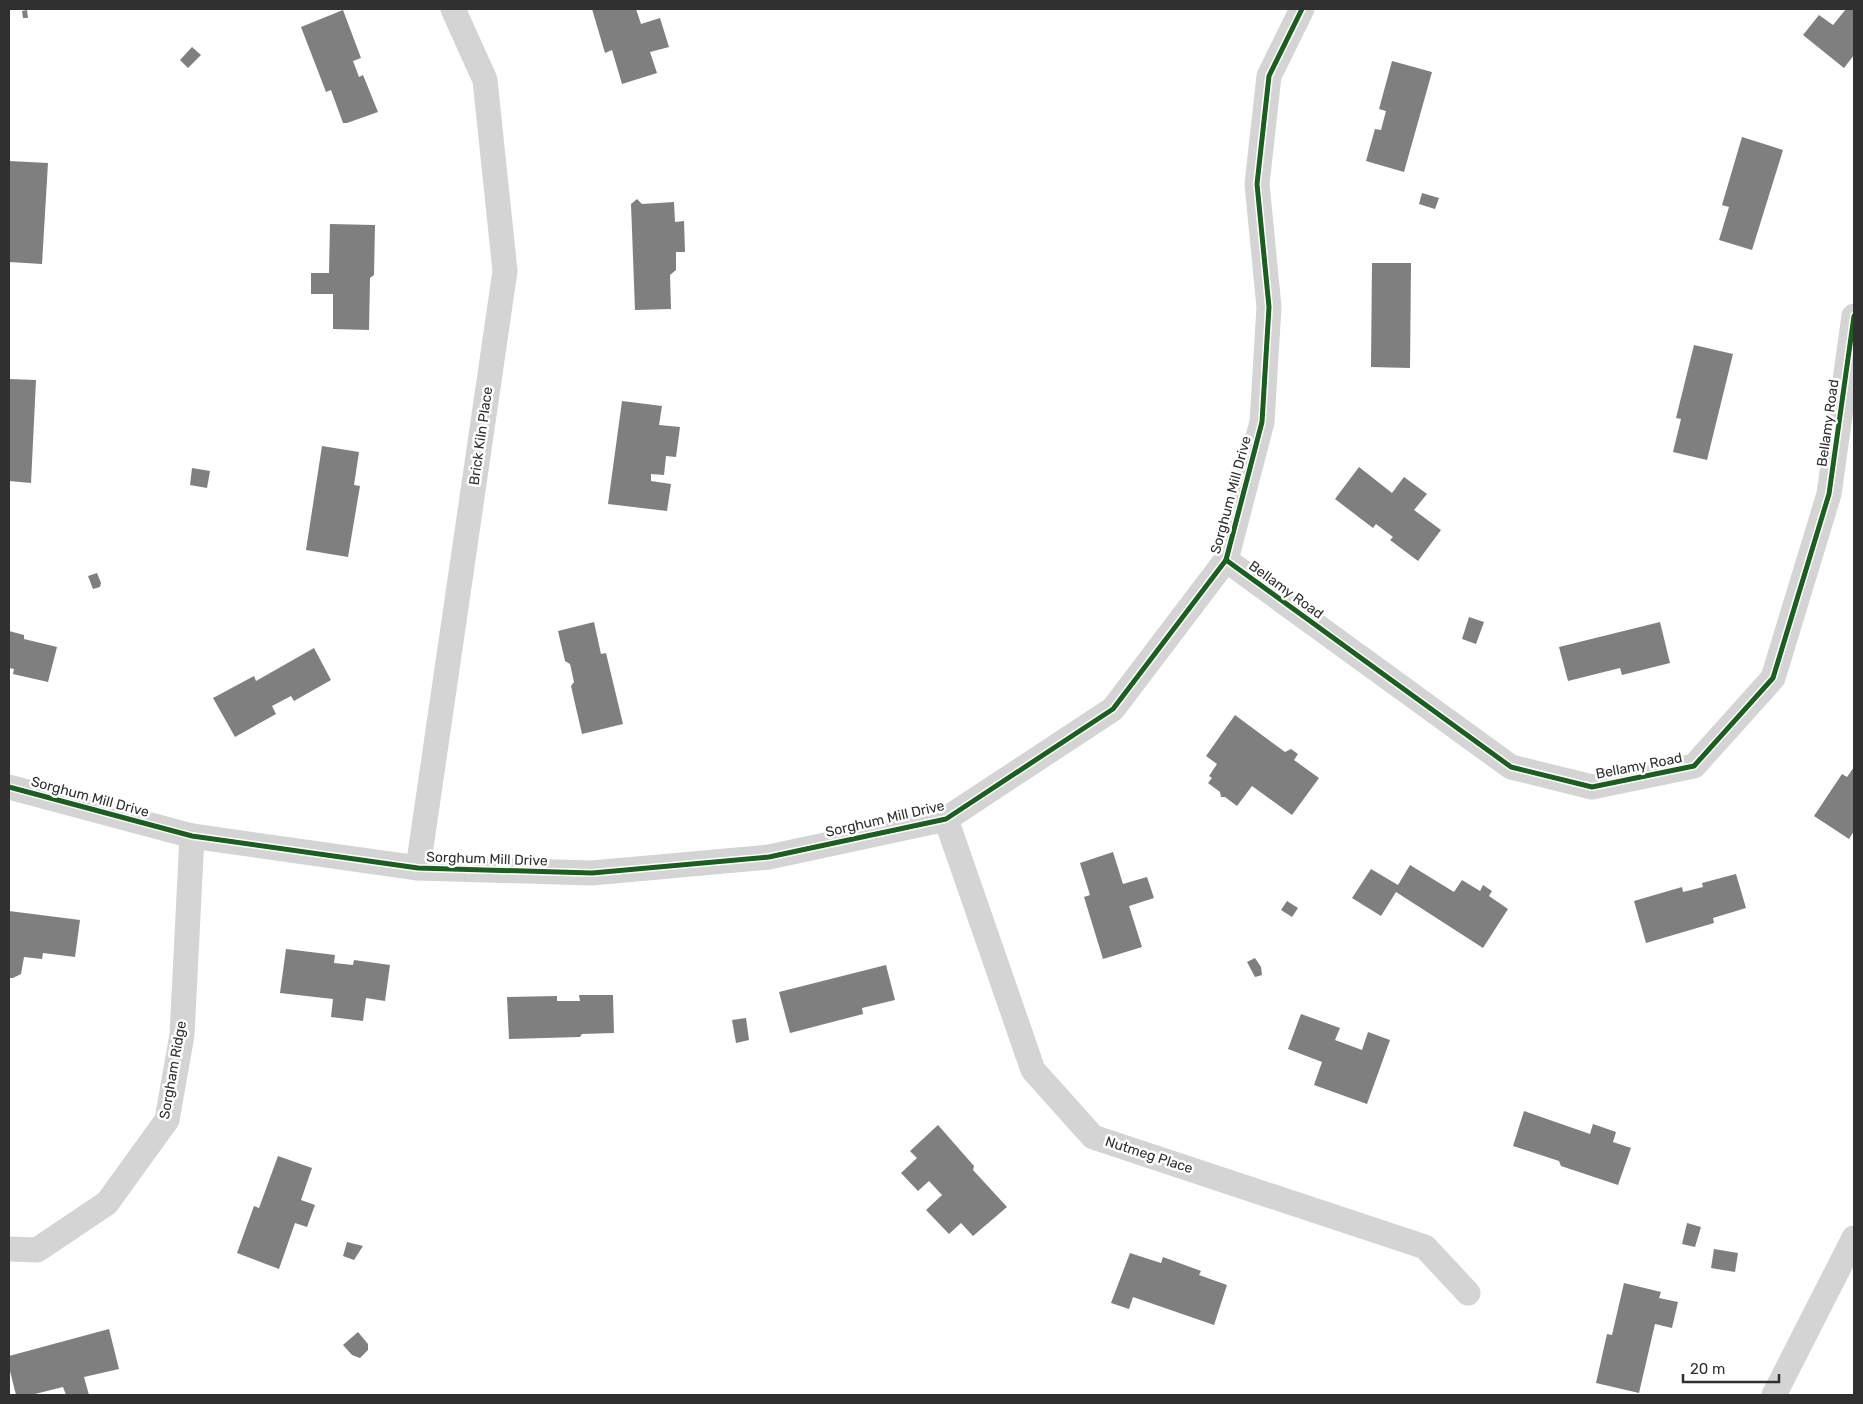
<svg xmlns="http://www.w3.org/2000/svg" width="1863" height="1404" font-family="Rubik,sans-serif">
<rect width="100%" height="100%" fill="#fff"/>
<!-- building -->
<g fill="#7f7f7f">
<path d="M592,9H636L641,24L660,18L669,47L650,52L657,73L622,84L612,50L605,53Z"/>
<path d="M1846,9H1854V55L1844,68L1803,35L1819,15L1833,25Z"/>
<path d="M27,10L28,18H23L22,11Z"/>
<path d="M343,10L361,58L353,61L359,77L363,75L378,112L347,123H343L331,90L326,92L301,27Z"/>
<path d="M192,47L201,55L188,68L180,60Z"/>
<path d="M1392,61L1432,72L1404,172L1366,161L1375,129L1381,130L1386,111L1379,109Z"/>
<path d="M1742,137L1783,150L1752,250L1719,240L1729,207L1722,205Z"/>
<path d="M9,161L48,163L42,264L9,262Z"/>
<path d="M1422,193L1439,198L1435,209L1419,204Z"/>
<path d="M637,199L642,204L674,202L675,222L684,221L685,252H676V270L670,275L671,309L635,310L631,204Z"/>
<path d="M330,224L375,225L374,275L370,278L369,330L333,329V294H311V273H329Z"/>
<path d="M1372,263H1411L1410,368L1371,367Z"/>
<path d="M1694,345L1733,354L1707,460L1673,452L1681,419L1676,418Z"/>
<path d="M9,379L36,380L31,483L9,481Z"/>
<path d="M622,401L662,406L659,425L680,427L676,457L666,456L664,475L651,474V481L671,484L667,511L608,504Z"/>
<path d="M322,446L359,452L354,485L360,486L348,557L306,550Z"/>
<path d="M1359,467L1392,493L1404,477L1427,494L1414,510L1441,530L1418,561L1390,540L1393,537L1376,524L1373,528L1335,499Z"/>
<path d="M192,468L210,471L207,488L190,485Z"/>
<path d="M97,573L101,583L100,587L93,589L88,576Z"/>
<path d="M1469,617L1484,622L1476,644L1462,639Z"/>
<path d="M594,622L601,654L606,653L623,724L582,734L571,686L574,682L570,664L565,661L558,631Z"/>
<path d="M1660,622L1670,663L1622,675L1620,668L1568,681L1559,647Z"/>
<path d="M9,631L24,635V639L57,647L48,682L13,674L14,669L9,668Z"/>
<path d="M314,648L331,680L294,701L291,696L272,706L276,714L235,737L213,698L254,676L256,681Z"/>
<path d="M1235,715L1285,752L1291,749L1298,754L1294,760L1319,778L1292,815L1252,786L1237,806L1225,797H1221L1220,792L1208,783L1212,778L1209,776L1217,764L1206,756Z"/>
<path d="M1854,767V831L1849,839L1814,816L1842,774L1847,777Z"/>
<path d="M1113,852L1123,884L1147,877L1154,898L1129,906L1142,947L1103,959L1084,897L1090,895L1080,863Z"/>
<path d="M1410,865L1454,892L1462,880L1480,891L1483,885L1492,891L1489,896L1508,909L1483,948L1396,892L1381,916L1352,898L1371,869L1398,885Z"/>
<path d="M1736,874L1746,908L1713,918L1714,923L1646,943L1634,901L1682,887L1683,892L1703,887L1702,883Z"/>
<path d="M1287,901L1298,908L1292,917L1281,910Z"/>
<path d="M9,911L80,920L75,957L43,953L42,959L24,957L21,974L13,978H9Z"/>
<path d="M286,949L335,955L334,963L353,965L354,960L390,965L385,1001L366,998L363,1021L331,1017L333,999L280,993Z"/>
<path d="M1255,958L1261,967L1262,975L1255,977L1247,962Z"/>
<path d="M886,965L895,1000L862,1008L863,1014L790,1033L779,992Z"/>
<path d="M579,995H613L614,1033L582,1034L580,1037L509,1039L507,997L557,996V1001H580Z"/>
<path d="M1301,1014L1340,1028L1335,1040L1362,1050L1368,1032L1390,1040L1367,1104L1314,1085L1322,1062L1288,1049Z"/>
<path d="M746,1018L749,1040L736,1043L732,1020Z"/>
<path d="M1524,1111L1590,1134L1593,1124L1616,1132L1613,1142L1631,1148L1618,1185L1561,1166L1559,1161L1513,1146Z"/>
<path d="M938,1125L974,1166L973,1170L1007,1207L973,1236L961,1223L949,1234L926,1210L942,1195L929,1181L918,1191L901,1173L917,1158L910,1151Z"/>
<path d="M278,1156L312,1168L301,1200L315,1205L307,1227L295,1223L279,1269L237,1253L254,1206L259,1208Z"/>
<path d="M1687,1223L1701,1227L1695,1247L1682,1244Z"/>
<path d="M347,1242L363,1246L354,1260L343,1256Z"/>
<path d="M1714,1249L1738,1253L1735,1272L1711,1268Z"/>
<path d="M1130,1253L1161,1263L1163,1257L1201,1271L1199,1275L1227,1285L1214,1325L1133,1297L1129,1309L1111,1303Z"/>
<path d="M1624,1283L1661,1292L1659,1298L1678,1302L1672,1328L1655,1324L1639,1393L1596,1383L1607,1334L1612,1335Z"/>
<path d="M109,1329L119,1369L84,1377L89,1395H66L63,1387L31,1395H16L9,1367V1356Z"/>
<path d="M358,1332L368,1344V1350L360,1358L352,1355L343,1345Z"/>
</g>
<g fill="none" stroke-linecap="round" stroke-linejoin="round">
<!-- minor -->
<g stroke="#d4d4d4" stroke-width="25">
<path d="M1226,560L1511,767L1592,787L1694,766L1773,678L1829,494L1854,316"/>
<path d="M9,787L192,836L418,868L592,873L769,857L946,819L1113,709L1226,560L1262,422L1269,307L1257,184L1269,76L1302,9"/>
<path d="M946,819L1033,1070L1093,1137L1425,1247L1468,1293"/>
<path d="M418,868L505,271L485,80L453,9"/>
<path d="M9,1249L37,1250L107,1203L167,1120L182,1035L192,836"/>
<path d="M1774,1395L1854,1238"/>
</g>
<!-- cycleway casing -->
<g stroke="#fff" stroke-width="8">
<g id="cycleway">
<path d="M1226,560L1511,767L1592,787L1694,766L1773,678L1829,494L1854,316"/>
<path d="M9,787L192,836L418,868L592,873L769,857L946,819L1113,709L1226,560L1262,422L1269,307L1257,184L1269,76L1302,9"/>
</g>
</g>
<!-- cycleway -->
<use href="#cycleway" stroke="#1b5e20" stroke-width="5"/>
</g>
<g text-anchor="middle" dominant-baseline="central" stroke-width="5" stroke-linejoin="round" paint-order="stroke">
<!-- street labels -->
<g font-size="14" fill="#303030" stroke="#fff">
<text transform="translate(1828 423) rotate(-82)">Bellamy Road</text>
<text transform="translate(481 436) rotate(-82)">Brick Kiln Place</text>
<text transform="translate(1231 495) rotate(-75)">Sorghum Mill Drive</text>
<text transform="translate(1286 590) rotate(36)">Bellamy Road</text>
<text transform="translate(1639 766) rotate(-11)">Bellamy Road</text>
<text transform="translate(90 797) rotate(15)">Sorghum Mill Drive</text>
<text transform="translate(885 819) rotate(-13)">Sorghum Mill Drive</text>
<text transform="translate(487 859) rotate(2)">Sorghum Mill Drive</text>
<text transform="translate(173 1070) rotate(-80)">Sorgham Ridge</text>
<text transform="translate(1149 1155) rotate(18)">Nutmeg Place</text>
</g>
</g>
<!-- border -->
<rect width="1863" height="1404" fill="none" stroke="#303030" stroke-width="20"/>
<!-- scale -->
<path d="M1683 1374v8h96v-8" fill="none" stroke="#303030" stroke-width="2.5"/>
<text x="1690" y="1374" font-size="15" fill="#303030" stroke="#ffffff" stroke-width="4" paint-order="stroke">20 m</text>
</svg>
